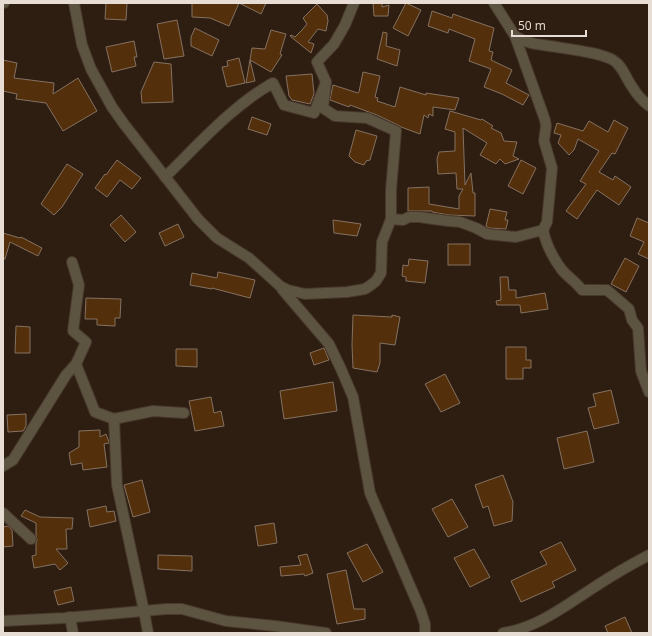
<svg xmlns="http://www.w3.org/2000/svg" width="652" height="636" font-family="'Open Sans',sans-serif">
<rect width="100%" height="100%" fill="#2e1e11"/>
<!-- building -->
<g fill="#53300b" stroke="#847161">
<path d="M106,3H127L126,20L105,19Z"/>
<path d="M192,3H266L261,14L239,3L229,26L210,18L192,17Z"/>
<path d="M373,3H382V7L389,5L388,16H374Z"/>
<path d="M406,3L421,10L408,36L393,28Z"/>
<path d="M317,4L327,15L328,21L326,31L318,29L308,42L314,44L311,53L290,36L291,35L295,37L302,30L307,24L303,18Z"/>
<path d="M432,11L452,18L453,14L494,28L489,51L493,52L491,60L512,70L506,83L529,95L523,105L502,94L484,87L491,69L469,61L475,39L449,29L448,33L428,26Z"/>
<path d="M177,20L184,56L164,59L157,24Z"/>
<path d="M195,28L219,40L212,56L191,46V37Z"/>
<path d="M271,30L286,34L280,54L282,55L271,72L250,60L252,48L265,49Z"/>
<path d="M383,32L387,33L386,46L400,50L397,66L377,59Z"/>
<path d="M134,41L137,57H134L136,66L112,72L106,47Z"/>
<path d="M239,58L245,83L227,87L222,67L228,66L227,61Z"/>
<path d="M3,60L17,63L14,78L54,83L53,94L78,78L97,111L63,131L46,103L16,99L17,94L3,91Z"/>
<path d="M250,60L255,81L246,83Z"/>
<path d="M154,62L171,64L173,102L142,103L141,92Z"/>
<path d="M363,72L380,76L375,97L378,98L377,101L395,107L400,87L426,95V93L459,98L455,110L433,107V116L429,114L428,118L424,115L420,134L401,127L400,126L377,115L350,105L349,107L330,100L333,85L358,93L359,92Z"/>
<path d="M312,74L314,94L310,104L292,100L289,96L286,76Z"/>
<path d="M450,111L481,120L482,119L493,126L491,128L501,133L504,141L517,142L513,156L519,159L505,164L500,159L496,164L480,155L487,143L463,128L465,185L471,173L473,193H475V216L449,215L432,212V211H408V188L429,187V204L459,209V196L463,189H457L456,173L438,174L437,159L439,152L455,151V132L445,129Z"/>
<path d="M252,117L271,124L267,135L248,129Z"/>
<path d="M614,120L628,128L615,154L612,153L599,172L613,180L615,176L631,187L619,205L597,190L577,219L566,211L586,184L580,181L599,151L578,139L574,150L569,155L558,143L561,135L554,133L557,123L583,131L589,121L608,132Z"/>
<path d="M356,130L377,136L370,160L366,161L364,165L355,162L349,156Z"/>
<path d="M117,160L141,178L132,189L120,180L107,197L95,188L105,174L106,175Z"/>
<path d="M521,160L536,168L523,194L508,186Z"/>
<path d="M67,164L83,174L62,207L54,215L41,204Z"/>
<path d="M490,209L507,212L505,220H508L506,229L489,228L486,226Z"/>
<path d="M121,215L136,232L125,242L110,225Z"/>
<path d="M637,218L649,223V259L638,254L644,242L630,236Z"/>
<path d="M333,220L361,224L357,236L334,233Z"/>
<path d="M178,224L184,237L165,246L159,233Z"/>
<path d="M3,233L20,238L21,237L42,248L38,256L10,242L5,259H3Z"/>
<rect x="448" y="244" width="22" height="21"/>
<path d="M625,258L639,266L626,292L611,284Z"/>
<path d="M409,259L428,261L425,283L406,281V277L402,276L403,265L408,266Z"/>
<path d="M218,272L255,280L250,298L212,288V289L190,285L192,273L217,278Z"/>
<path d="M500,277H508L509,290H516V298L545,293L548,309L521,313L520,305H497L496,301L501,300Z"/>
<path d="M86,298L121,299L120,318H115V326L97,325V319H85Z"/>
<path d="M353,315L392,317V315L400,317L395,345L380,343V363L377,372L353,368L352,345Z"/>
<path d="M16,326L30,327V353H15Z"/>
<path d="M506,347H526V360H531V368H523V379H506Z"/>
<path d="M324,348L329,360L314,365L310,353Z"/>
<path d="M176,349H197V367L176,366Z"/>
<path d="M445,374L460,403L441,412L425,384Z"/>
<path d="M333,382L337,411L284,419L280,391Z"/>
<path d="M611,390L619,423L594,429L588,408L596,406L593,394Z"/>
<path d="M211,397L214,413L221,411L224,426L195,431L189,401Z"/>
<path d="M26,414V426L23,431L8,432L7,415Z"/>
<path d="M100,430V437L106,434L109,442V443L104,444L107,467L83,470L82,463L71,465L69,453L79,447V431Z"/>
<path d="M587,431L594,462L564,469L557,438Z"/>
<path d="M503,475L513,502L512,521L494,526L488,506L483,508L475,485Z"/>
<path d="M142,480L150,512L133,517L124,485Z"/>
<path d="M452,499L468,527L448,537L432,509Z"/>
<path d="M106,506L107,512L114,511L116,521L90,527L87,510Z"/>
<path d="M25,510L40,517L73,518L72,529H66L67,549H56L68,563L60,570L55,564L34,568L32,556L36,555V543L37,540L36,535V523L21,516Z"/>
<path d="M274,523L277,543L258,546L255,526Z"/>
<path d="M8,526L12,530L13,546L3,547V527Z"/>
<path d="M561,542L576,570L552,582L555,587L521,602L511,581L547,564L540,552Z"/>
<path d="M367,544L383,572L363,582L347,553Z"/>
<path d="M474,549L490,577L470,587L454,558Z"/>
<path d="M307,554L313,573L305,576L304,574L281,576L280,567L301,565L298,556Z"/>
<path d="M158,555L192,556V571L158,569Z"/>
<path d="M346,570L354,609H365V619L337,624L327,574Z"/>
<path d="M71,587L74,601L58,605L54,591Z"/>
<path d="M625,617L632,633H608L605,626Z"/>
</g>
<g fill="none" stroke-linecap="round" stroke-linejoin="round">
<!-- street casing -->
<g stroke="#48392c" stroke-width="12">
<g id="street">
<path d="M3,3H4"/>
<path d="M74,3L82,45L91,69L112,107L124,124L198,219L217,238L249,258L280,286L288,290L305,294L347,292L365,289L371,285L376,281L381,273L382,242L391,219L403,220L409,217H419L448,221L460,222L476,228L487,234L516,237L543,230C546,244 553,258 562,270C568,277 576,282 582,290H607L629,309L632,320L638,328L641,371L649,392"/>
<path d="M494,3L515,36L545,120L546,126L544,141L552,168L547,222L543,230"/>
<path d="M515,36C528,44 536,44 550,46C567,49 599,52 613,60C623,66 626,79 633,88C637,95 643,101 649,106"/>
<path d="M326,82L317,62L334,44L345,25L354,3"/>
<path d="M165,177C198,145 233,105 273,83L284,105L314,113L326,82L323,108L335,116L367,118L396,131L391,190V219"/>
<path d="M72,262L79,285L73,331L86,342L76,364L95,412L114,419"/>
<path d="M282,289L329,344L341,369L353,397L370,493L420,609L425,624V633"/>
<path d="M3,466L13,460L66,375L76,364"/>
<path d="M3,513L31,539"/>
<path d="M70,617L73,633"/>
<path d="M3,621L64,618L166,609H182L226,621L275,626L326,633"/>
<path d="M148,633L144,611L117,485L114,419L153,411L184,413"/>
<path d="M503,633C537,628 565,606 593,588C611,576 630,565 649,555"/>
</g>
</g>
<!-- street -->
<use href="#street" stroke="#5d5341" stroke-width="10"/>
</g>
<!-- border -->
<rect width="652" height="636" fill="none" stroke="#e8ddd4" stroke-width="8"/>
<!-- scale -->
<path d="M512 30v6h74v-6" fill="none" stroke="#e8ddd4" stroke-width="2"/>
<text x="518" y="30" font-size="12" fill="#e8ddd4" stroke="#2e1e11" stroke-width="3" paint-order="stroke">50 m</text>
</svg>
